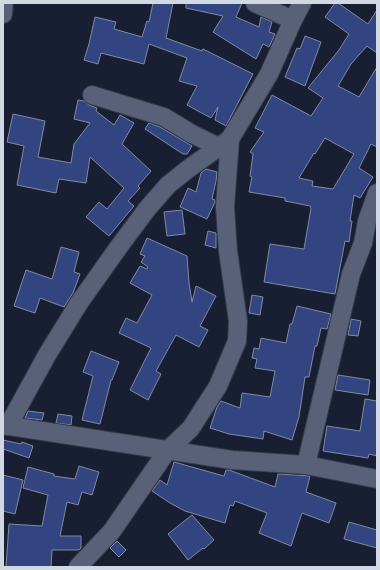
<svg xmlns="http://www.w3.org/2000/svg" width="380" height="570" font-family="'Golos Text',sans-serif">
<rect width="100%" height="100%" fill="#181f32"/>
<!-- building -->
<g fill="#334581" stroke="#818aa2" fill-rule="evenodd">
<path d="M153,3H173L166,38L202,51L203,49L253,74L226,126L215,120L218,107L211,118L187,105L197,86L179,81L187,58L149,44L144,64L101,53L98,64L84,60L89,44L95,17L116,22L114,29L142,37L147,21L149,22Z"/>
<path d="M186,3H242L236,17L259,27L261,17L272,22L269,32L275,34L269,47L263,44L256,59L213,32L223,16L186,8Z"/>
<path d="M335,3H338L368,24L377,10V53L367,46L351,64L338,86L359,97L377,67V147L371,144L359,168L373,177L360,198L354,195L350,221H352L349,242L345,241L335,294L264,282L270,244L304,249L311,208L310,206L285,201V198L249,192L252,177L250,176L253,154L250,152L264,132L255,128L272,95L311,116L323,98L308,88L339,50L349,34L325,17ZM325,138L354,154L333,189L312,186L313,181L299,178L314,153L315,154Z"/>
<path d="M305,36L321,42L305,86L285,77L297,48L300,49Z"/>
<path d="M78,100L84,101L89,105L97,108L96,111L114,125L120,115L134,123L122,144L151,171L138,186L140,188L128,201L134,206L109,236L86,217L99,202L107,209L124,188L90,157L86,183L59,179L56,193L17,185L24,146L7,142L13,114L45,121L38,157L71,163L74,144L90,123L74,119Z"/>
<path d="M149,123L160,127L192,146L187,154H183L145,129Z"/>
<path d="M206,169L217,172L216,181L212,199L215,200V202L207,219L180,207L188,188L196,192L201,173Z"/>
<path d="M182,210L185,234L167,236L164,212Z"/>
<path d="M208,231L216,233V248L205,245Z"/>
<path d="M147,238L187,256L189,283L192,302L196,286L216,296L200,326L208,330L199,347L176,335L156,371L161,374L148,400L130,390L151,348L119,333L126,318L137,323L152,295L130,283L140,266L147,269L148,267L141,262L145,256L140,254Z"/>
<path d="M61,247L79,252L74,272L80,274L73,293L64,307L40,298L35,313L14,306L26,270L52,279Z"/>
<path d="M252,295L263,297L260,315L249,313Z"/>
<path d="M297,306L331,314L327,329L321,328L317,346H315L309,377H305L299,417L292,440L264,431L263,439L229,434L210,428L217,407L221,401L240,408L242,393L270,397L275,371L255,368L257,359L252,358L254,348L259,349L261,338L286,343L290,324H292Z"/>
<path d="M351,319L361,321L358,336L348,335Z"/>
<path d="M91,351L119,362L112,380H111L100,424L82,420L93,376L83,372Z"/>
<path d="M338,375L370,380L368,395L335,390Z"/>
<path d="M365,399L377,401V456L369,454L368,458L323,451L327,426L360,431Z"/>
<path d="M28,411L44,413L42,420L25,418Z"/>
<path d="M58,414L72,416L71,425L56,423Z"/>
<path d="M3,440L21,444L22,442L33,446L29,458L3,449Z"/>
<path d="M174,462L224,476L226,470H229L275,487L278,474L310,476L306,492L336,503L329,523L302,513L291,546L259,533L267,513L235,501L233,506L230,505L225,523L185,511L170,503L152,491L160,480L167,485Z"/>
<path d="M79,466L99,472L92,495L82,492L78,505L67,502L60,536H81V548L79,550H52L51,567H6L9,524L42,526L48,495L23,488L28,467L54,474V476L75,479Z"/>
<path d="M3,475L23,480L15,514L3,511Z"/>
<path d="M192,515L214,540L204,549L203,548L188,560L168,534Z"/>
<path d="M349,522L377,530V548L344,539Z"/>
<path d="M117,541L126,550L119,557L110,548Z"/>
</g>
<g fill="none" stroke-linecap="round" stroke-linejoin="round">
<!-- minor casing -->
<g stroke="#363a4a" stroke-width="20">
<g id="minor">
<path d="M255,3L293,20"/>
<path d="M3,14L4,3"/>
<path d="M92,95L164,117L192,134L219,147"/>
<path d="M3,425L232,460L306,465L377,479"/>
<path d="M8,426L47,355L79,303L118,248L147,209L168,185L188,169L230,139"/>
<path d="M306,465L351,274L363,243L367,221L377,193"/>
<path d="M78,567L112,531L167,451L191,428L218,386L237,341L238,321L228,251L225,207L230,139L269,74L293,20L302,3"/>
</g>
</g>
<!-- minor -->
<use href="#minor" stroke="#596178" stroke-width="18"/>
</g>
<!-- border -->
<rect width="380" height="570" fill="none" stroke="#d2d7e4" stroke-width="8"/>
</svg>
